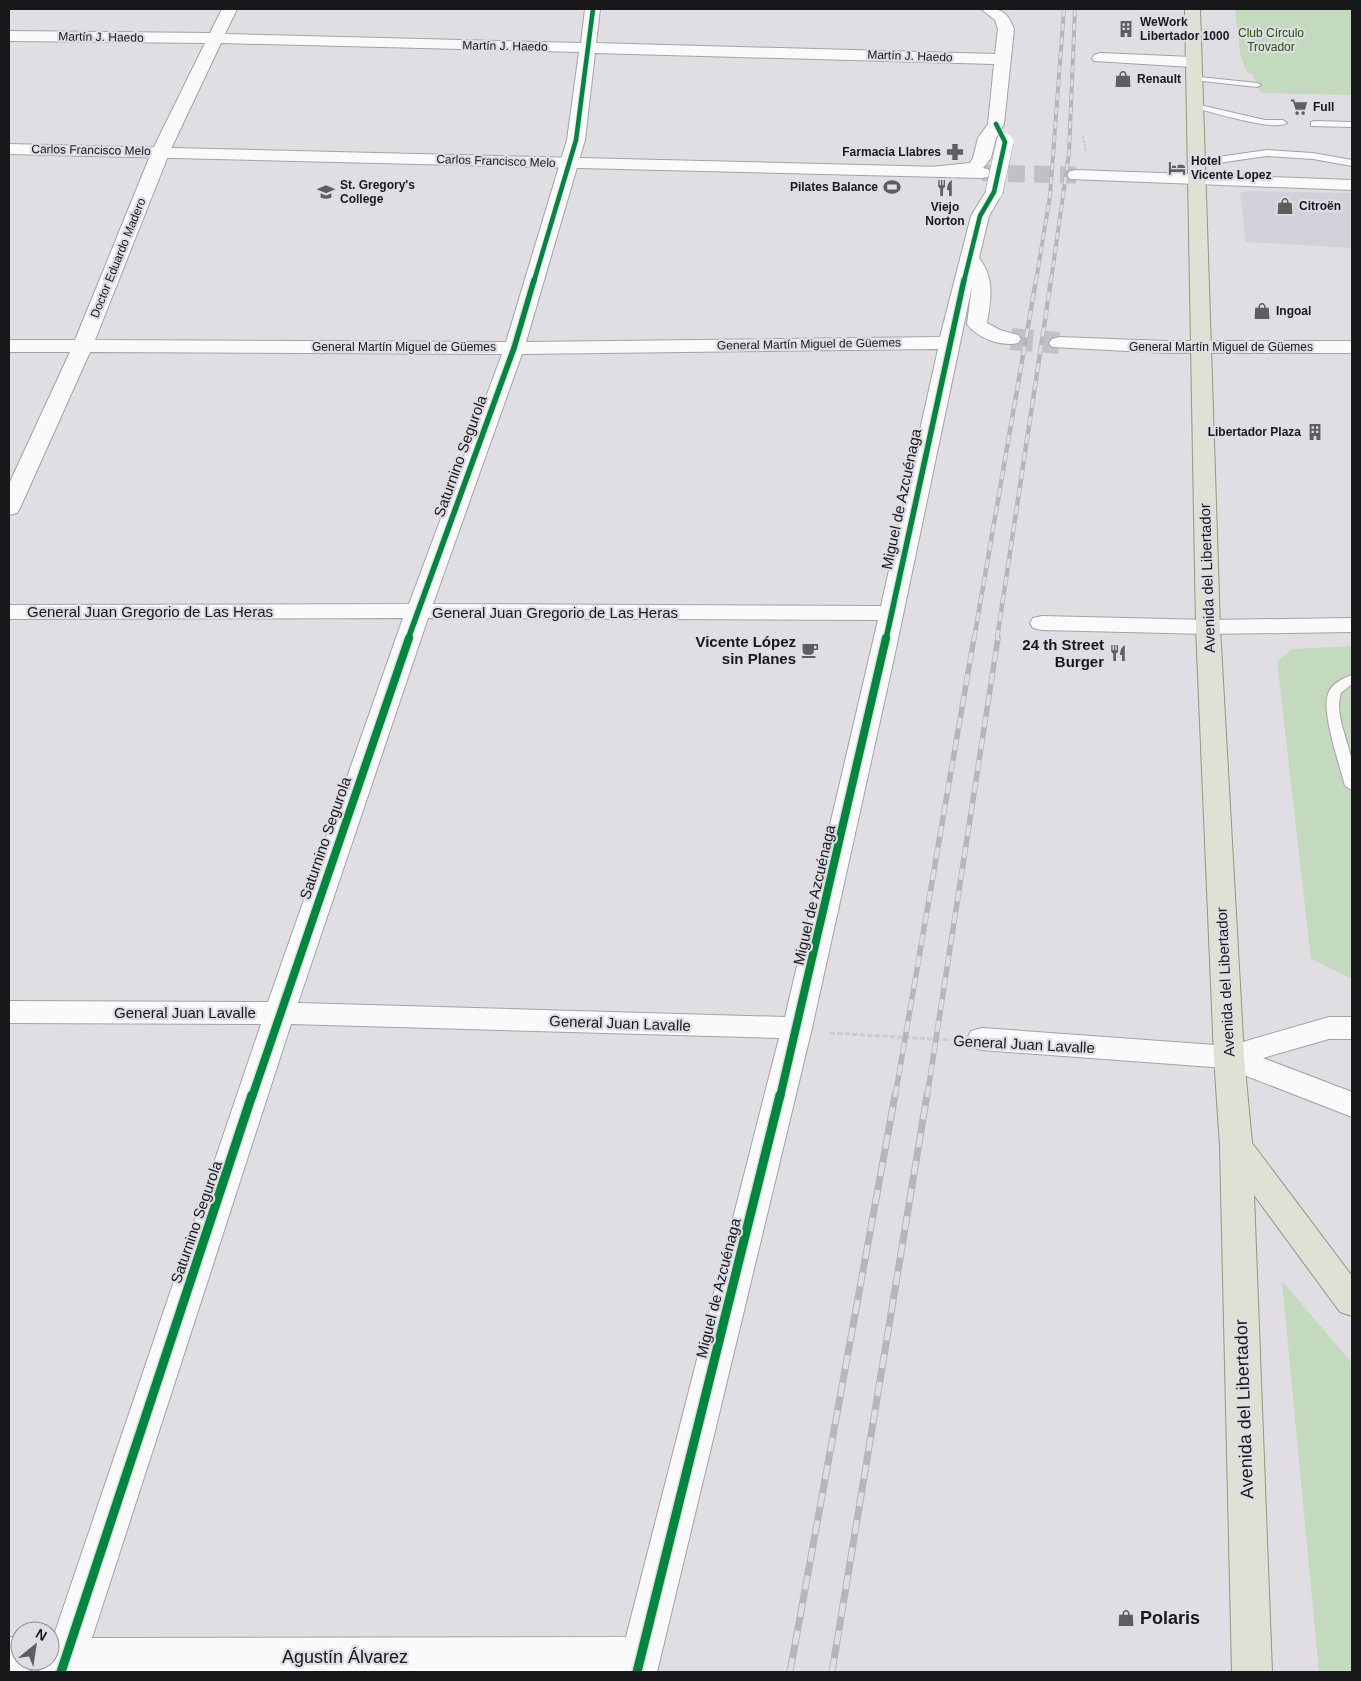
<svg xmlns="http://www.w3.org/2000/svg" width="1361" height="1681" font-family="Helvetica,sans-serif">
<rect width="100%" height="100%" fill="#e0dee3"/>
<!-- built -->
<path fill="#d3d0da" d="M1248,191L1352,193V248L1246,242L1240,193Z"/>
<!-- green -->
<g fill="#c4dabe">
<path d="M1235,9H1352V95L1261,93L1252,74L1246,71L1240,53Z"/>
<path d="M1352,646V979L1311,959L1277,661L1292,649Z"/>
<path d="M1282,1281L1352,1363V1672H1319Z"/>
</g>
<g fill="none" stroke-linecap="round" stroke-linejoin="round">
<!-- minor-tunnel -->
<path stroke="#c2c0c5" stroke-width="22" stroke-dasharray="22 11" stroke-linecap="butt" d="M1011,339L1059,343"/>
<!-- tertiary-tunnel -->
<path stroke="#c2c0c5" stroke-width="17" stroke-dasharray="17 9" stroke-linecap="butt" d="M982,173L1076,175"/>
<!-- service casing -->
<g stroke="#a3a2a5" stroke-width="2">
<g id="service">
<path d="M1190,76L1257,83L1261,85L1257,87L1193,80L1189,78Z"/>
<path d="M1191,103L1265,120H1283L1287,123C1274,132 1209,111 1191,107Z"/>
<path d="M1314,121L1352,122V127L1311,126V122Z"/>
<path d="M1267,150L1313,153L1352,160V166L1313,159L1267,156L1197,166L1193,163L1197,160Z"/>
<path d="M1352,675V684L1341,693C1334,716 1349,740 1352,763C1353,771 1353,782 1352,790L1345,786C1340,766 1321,712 1328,694C1331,684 1343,678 1352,675Z"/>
</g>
</g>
<!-- minor casing -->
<g stroke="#a3a2a5" stroke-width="2">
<g id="minor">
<path d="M222,9H237L225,34L581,43L585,9H600L596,43L995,54L998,29L995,20L981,9C1001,9 1006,9 1014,29L1004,124L996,138L991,158L980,172L938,176L932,175L929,171L932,167L970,163L973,158L978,138L988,124L994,64L595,53L585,140L526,342L940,337L971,216L988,188L994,187L1000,188L1003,192L989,216L979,258C995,279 991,298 987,323L1000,330L1018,335L1021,339L1018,343C1002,347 977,338 967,324L972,286L894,658L812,1028L657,1672H41L35,1668L26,1672H9V1637H20V1661H50V1638H53L261,1024L9,1023V1001L268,1002L403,618L9,619V605L409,604L502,354L90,352L20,508L17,513L9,515V484L70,352H9V340H75L152,151L205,43L9,41V31L210,33ZM221,43L579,52L567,140L506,342L95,340L170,151ZM938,349L881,606L433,604L522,354ZM428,618L878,620L785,1017L298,1003ZM291,1024L779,1038L626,1637L92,1638Z"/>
<path d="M1100,53L1192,57L1198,59L1200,62L1198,65L1192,67L1094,61L1092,58L1094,55Z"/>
<path d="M1059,337L1166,341H1352V353H1166L1052,347L1049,343L1052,339Z"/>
<path d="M1042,616L1208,620L1352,618V632L1208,634L1042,630L1033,628L1030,623L1033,618Z"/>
<path d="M1329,1017H1352V1039H1329L1263,1058L1352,1092V1117L1226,1068L982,1050L971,1047L967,1039L971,1031L982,1028L1229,1046Z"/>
</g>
</g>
<!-- tertiary casing -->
<g stroke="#a3a2a5" stroke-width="2">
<g id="tertiary">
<path d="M9,144L982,168L988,169L991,173L988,177L982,178L9,154Z"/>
<path d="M1076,170L1352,180V190L1070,179L1067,175L1070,171Z"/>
</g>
</g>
<!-- primary casing -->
<g stroke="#959683" stroke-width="2">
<path id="primary" d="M1185,9H1200L1220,627L1244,1057L1252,1143L1352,1276V1316L1340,1312L1254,1195L1272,1672H1232L1220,1146L1214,1057L1196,627Z"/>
</g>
<!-- path-far1 -->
<path stroke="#cbcacc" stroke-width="2" stroke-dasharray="3 1" stroke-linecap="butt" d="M1083,136L1086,152"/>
<!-- path -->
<path stroke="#cbcacc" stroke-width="3" stroke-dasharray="5 2.5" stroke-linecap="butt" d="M830,1033L951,1040"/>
<!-- service -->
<use href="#service" fill="#fafafb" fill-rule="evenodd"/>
<!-- minor -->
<use href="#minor" fill="#fafafb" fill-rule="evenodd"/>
<!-- tertiary -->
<use href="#tertiary" fill="#fafafb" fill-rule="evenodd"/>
<!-- primary -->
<use href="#primary" fill="#dfe1d5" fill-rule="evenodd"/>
<!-- rail-far3 casing -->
<g stroke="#b6b5b7" stroke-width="4">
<g id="rail-far3">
<path d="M1036,281L1050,196L1064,9"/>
<path d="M1051,281L1069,153L1075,9"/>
</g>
</g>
<!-- rail-far2 casing -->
<g stroke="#b6b5b7" stroke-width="4.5">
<g id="rail-far2">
<path d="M974,639L1036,280"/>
<path d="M997,639L1051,280"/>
</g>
</g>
<!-- rail-far1 casing -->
<g stroke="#b6b5b7" stroke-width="5.5">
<g id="rail-far1">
<path d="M895,1097L974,638"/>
<path d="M927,1097L998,638"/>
</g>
</g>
<!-- rail casing -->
<g stroke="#b6b5b7" stroke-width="7">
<g id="rail">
<path d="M790,1672L895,1095"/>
<path d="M832,1672L927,1095"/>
</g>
</g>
<!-- rail-far3 -->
<use href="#rail-far3" stroke="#dfdde4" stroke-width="2.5" stroke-dasharray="7" stroke-linecap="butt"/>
<!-- rail-far2 -->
<use href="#rail-far2" stroke="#dfdde4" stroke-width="3" stroke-dasharray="9" stroke-linecap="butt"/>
<!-- rail-far1 -->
<use href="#rail-far1" stroke="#dfdde4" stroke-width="4" stroke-dasharray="11" stroke-linecap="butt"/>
<!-- rail -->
<use href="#rail" stroke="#dfdde4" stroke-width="5" stroke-dasharray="14" stroke-linecap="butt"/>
<!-- minor-bridge casing -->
<g stroke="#a3a2a5" stroke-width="18" stroke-linecap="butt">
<path id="minor-bridge" d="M994,192L1005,142"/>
</g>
<!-- minor-bridge -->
<use href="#minor-bridge" stroke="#fafafb" stroke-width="17"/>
<!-- cycleway-far3 casing -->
<g stroke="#dfdde4" stroke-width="6">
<g id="cycleway-far3">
<path d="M534,281L576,140L593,9"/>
<path d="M964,281L980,216L994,192L1005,142L996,124"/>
</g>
</g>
<!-- cycleway-far2 casing -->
<g stroke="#dfdde4" stroke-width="8">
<g id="cycleway-far2">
<path d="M408,639L514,348L534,280"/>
<path d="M886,639L964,280"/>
</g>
</g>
<!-- cycleway-far1 casing -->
<g stroke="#dfdde4" stroke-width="11">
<g id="cycleway-far1">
<path d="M252,1097L409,638"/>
<path d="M780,1097L886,638"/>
</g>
</g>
<!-- cycleway casing -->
<g stroke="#dfdde4" stroke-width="12">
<g id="cycleway">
<path d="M61,1672L252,1095"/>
<path d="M637,1672L780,1095"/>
</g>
</g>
<!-- cycleway-far3 -->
<use href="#cycleway-far3" stroke="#00873e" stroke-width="4.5"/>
<!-- cycleway-far2 -->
<use href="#cycleway-far2" stroke="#00873e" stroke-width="5.5"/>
<!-- cycleway-far1 -->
<use href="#cycleway-far1" stroke="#00873e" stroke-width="8"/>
<!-- cycleway -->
<use href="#cycleway" stroke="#00873e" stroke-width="9"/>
</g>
<!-- icons -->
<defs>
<g id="building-bare" transform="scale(1.35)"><path d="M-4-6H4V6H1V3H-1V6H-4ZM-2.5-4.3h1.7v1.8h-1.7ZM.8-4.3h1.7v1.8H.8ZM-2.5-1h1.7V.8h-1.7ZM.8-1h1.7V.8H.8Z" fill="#5e5d60" stroke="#dfdde4" stroke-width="2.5" paint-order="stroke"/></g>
<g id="shop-bare" transform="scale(1.35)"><path d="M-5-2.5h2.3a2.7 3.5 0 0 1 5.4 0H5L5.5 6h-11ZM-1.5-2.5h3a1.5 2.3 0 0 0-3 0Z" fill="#5e5d60" stroke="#dfdde4" stroke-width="2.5" paint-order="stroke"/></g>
<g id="supermarket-bare" transform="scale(1.35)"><path d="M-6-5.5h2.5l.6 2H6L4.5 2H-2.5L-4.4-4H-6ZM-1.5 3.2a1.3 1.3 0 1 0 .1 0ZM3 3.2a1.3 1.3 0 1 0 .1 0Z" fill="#5e5d60" stroke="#dfdde4" stroke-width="2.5" paint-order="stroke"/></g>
<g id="pharmacy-bare" transform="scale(1.35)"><path d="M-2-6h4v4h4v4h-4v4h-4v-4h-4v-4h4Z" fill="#5e5d60" stroke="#dfdde4" stroke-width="2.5" paint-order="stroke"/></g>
<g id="hotel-bare" transform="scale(1.35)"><path d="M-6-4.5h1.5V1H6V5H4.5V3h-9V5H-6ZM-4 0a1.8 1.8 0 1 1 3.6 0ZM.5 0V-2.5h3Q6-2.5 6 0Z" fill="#5e5d60" stroke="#dfdde4" stroke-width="2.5" paint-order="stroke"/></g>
<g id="stadium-bare" transform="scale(1.35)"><path d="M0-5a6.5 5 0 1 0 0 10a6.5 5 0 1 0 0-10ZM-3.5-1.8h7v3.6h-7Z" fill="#5e5d60" stroke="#dfdde4" stroke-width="2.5" paint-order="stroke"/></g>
<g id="restaurant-bare" transform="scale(1.35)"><path d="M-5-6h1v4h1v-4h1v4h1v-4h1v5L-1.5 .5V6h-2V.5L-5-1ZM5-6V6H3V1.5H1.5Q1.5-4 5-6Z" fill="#5e5d60" stroke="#dfdde4" stroke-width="2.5" paint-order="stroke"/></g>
<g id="school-bare" transform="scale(1.35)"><path d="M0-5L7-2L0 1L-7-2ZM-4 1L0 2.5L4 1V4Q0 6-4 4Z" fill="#5e5d60" stroke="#dfdde4" stroke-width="2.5" paint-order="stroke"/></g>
<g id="cafe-bare" transform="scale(1.35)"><path d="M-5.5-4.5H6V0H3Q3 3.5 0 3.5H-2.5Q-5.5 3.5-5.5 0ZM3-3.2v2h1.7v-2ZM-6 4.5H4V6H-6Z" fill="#5e5d60" stroke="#dfdde4" stroke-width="2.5" paint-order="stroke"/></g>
</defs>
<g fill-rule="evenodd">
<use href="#building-bare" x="1126" y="29"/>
<use href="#shop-bare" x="1123" y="79"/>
<use href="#supermarket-bare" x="1299" y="107"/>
<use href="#pharmacy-bare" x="955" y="152"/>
<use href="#hotel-bare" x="1177" y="168"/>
<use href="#stadium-bare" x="892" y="187"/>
<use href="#restaurant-bare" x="945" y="188"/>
<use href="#school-bare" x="326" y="192"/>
<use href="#shop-bare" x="1285" y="206"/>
<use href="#shop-bare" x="1262" y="311"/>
<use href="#building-bare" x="1315" y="432"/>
<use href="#cafe-bare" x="810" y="650"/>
<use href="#restaurant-bare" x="1118" y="653"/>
<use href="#shop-bare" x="1126" y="1618"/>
</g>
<g text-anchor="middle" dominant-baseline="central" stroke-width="4.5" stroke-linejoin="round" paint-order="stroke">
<!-- far-poi labels -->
<g font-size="12" font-weight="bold" fill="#18181a" stroke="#dfdde4" text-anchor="start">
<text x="1140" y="22">WeWork<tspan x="1140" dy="14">Libertador 1000</tspan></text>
<text x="1137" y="79">Renault</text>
<text x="1313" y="107">Full</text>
<text x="941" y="152" text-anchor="end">Farmacia Llabres</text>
<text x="1191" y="161">Hotel<tspan x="1191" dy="14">Vicente Lopez</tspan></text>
<text x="340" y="185">St. Gregory's<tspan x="340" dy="14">College</tspan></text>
<text x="878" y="187" text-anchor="end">Pilates Balance</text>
<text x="1299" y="206">Citroën</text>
<text x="945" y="207" text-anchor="middle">Viejo<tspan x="945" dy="14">Norton</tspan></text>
<text x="1276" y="311">Ingoal</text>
<text x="1301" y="432" text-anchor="end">Libertador Plaza</text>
</g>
<!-- far-park labels -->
<g font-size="12" fill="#215502" stroke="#dfdde4">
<text x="1271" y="33">Club Círculo<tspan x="1271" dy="14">Trovador</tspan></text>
</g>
<!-- far-street labels -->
<g font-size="12" fill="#18181a" stroke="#dfdde4">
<text transform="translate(101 37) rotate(1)">Martín J. Haedo</text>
<text transform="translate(505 46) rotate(1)">Martín J. Haedo</text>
<text transform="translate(910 56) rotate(2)">Martín J. Haedo</text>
<text transform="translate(91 150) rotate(1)">Carlos Francisco Melo</text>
<text transform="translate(496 161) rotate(2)">Carlos Francisco Melo</text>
<text transform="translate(118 258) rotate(-68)">Doctor Eduardo Madero</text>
<text transform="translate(809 344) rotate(-1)">General Martín Miguel de Güemes</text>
<text x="404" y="347">General Martín Miguel de Güemes</text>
<text x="1221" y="347">General Martín Miguel de Güemes</text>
</g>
<!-- street labels -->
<g font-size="15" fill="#18181a" stroke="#dfdde4">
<text transform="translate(460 456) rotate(-70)">Saturnino Segurola</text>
<text transform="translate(901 499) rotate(-78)">Miguel de Azcuénaga</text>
<text transform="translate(1207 578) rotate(-92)">Avenida del Libertador</text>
<text x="150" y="611">General Juan Gregorio de Las Heras</text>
<text x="555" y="612">General Juan Gregorio de Las Heras</text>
<text transform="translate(325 838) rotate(-71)">Saturnino Segurola</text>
<text transform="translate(814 895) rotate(-77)">Miguel de Azcuénaga</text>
<text transform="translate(1225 982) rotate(-93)">Avenida del Libertador</text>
<text x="185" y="1012">General Juan Lavalle</text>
<text transform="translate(620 1023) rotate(2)">General Juan Lavalle</text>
<text transform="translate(1024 1044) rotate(3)">General Juan Lavalle</text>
<text transform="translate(196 1222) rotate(-71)">Saturnino Segurola</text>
<text transform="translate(718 1288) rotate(-76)">Miguel de Azcuénaga</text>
</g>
<!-- poi labels -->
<g font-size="15" font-weight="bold" fill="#18181a" stroke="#dfdde4" text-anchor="end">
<text x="796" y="641">Vicente López<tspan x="796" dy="17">sin Planes</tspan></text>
<text x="1104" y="644">24 th Street<tspan x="1104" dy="17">Burger</tspan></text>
</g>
<!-- near-street labels -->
<g font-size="18" fill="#18181a" stroke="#dfdde4">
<text transform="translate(1244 1409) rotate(-92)">Avenida del Libertador</text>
<text x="345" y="1657">Agustín Álvarez</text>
</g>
<!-- near-poi labels -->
<g font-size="18" font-weight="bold" fill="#18181a" stroke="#dfdde4" text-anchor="start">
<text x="1140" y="1618">Polaris</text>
</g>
</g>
<!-- border -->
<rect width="1361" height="1681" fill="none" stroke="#18181a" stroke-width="20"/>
<!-- north arrow -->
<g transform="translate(35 1646) rotate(30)"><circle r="24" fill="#dfdde4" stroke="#8f8e93"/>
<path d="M0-4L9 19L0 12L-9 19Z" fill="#5e5d60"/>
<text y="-8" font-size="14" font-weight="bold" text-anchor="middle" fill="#18181a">N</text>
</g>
</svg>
